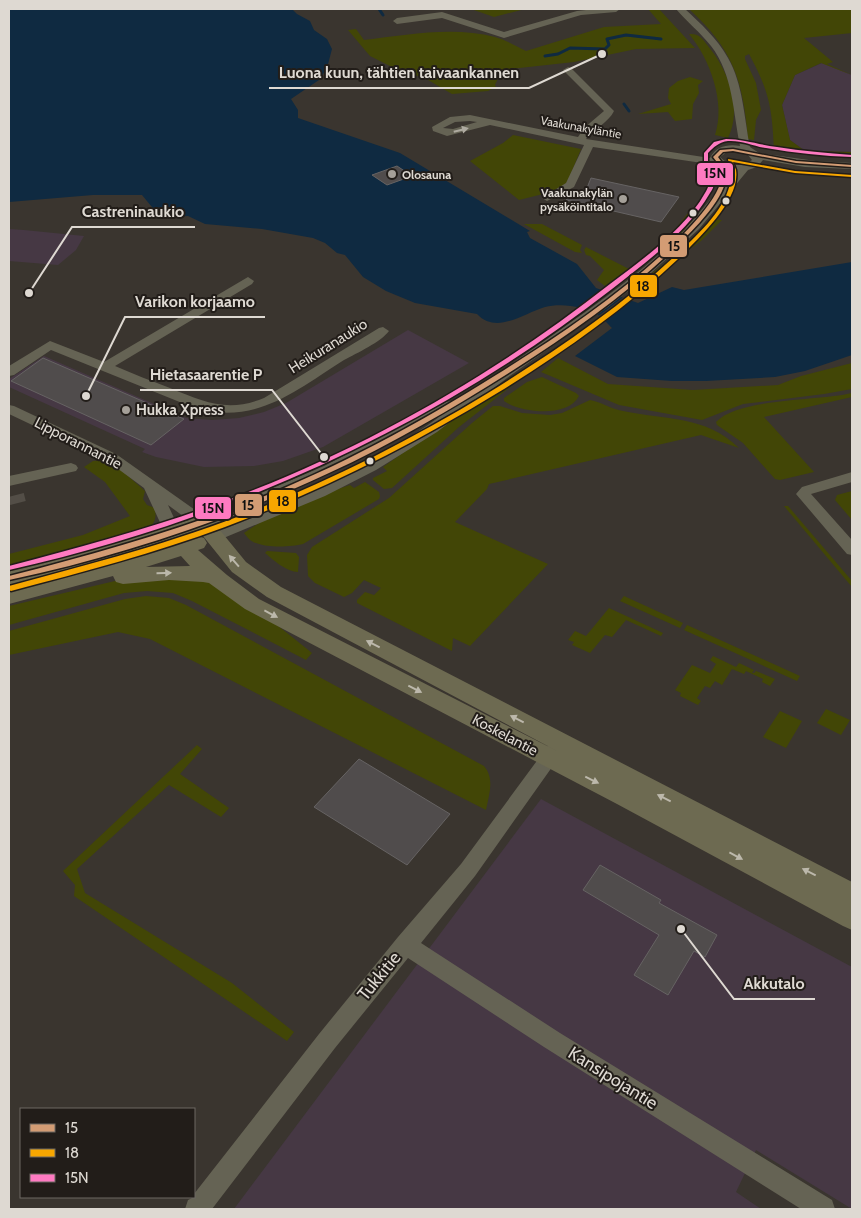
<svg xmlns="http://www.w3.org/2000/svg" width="861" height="1218" font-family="Cabin,sans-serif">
<rect width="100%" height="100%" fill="#3a352f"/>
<!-- commercial -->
<g fill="#463844">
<path d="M822,63L852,75V152L805,151L790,140L782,105L795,75Z"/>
<path d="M9,229L24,230L84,236L76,250L58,265L9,261Z"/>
<path d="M408,330L469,363L323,447L283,461L254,466L204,467L156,457L142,452L145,449L9,387V379L44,356L186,418L212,420L239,418L264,412L286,403Z"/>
<path d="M541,799L852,967V1209L756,1150L736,1192L761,1209H234Z"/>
</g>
<!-- green -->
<g fill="#424606">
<path d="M471,9H525L494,17Z"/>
<path d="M648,9H659L695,48L636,49L574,62L502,70L495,85L496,87L488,91L452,94L423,77L404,73L370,56L348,30L356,29L364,40C406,35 453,26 495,37C506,40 516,46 526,51L604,27L661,24Z"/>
<path d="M689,9H852V33L804,38L833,62L827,64L852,75L821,63L795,75L782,105L790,140L805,151L852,152V157L812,155V153L793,151L792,153L774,149C772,107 769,91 749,54L745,56V59L756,83L761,110L756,120L754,140L748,139C743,80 733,49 689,9Z"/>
<path d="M689,34C699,33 703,39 708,46C728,70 743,108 728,138L715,135C726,103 710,59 689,34Z"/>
<path d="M690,77L703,81L698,85L699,93L693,104L692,119L675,121L668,112L638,114L671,104L668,98L669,88L678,81Z"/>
<path d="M513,135L581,149L567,183L551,192L519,200L470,161L503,143Z"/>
<path d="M688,213L695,214L690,224L670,244L665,242Z"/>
<path d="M713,219L722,220L701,241L646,281L643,280L673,257Z"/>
<path d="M524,224H542L582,245L580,250L582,253L575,252Z"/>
<path d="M586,247L629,269L605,286L597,280L604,270L590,256L586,255L584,250Z"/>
<path d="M558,358L608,384L693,390L778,385L801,376L852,363V389L824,394L743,404L702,420L619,405L541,372Z"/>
<path d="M515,374L520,377L513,385L459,427L392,488L384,489L373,480V478L387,471L383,467Z"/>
<path d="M542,377L576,393L579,396C568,418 521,413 504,401V398L527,382Z"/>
<path d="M852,393V397L764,417L814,472L780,480L775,479L743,443L717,425L716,422C738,398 819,401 852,393Z"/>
<path d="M590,400C601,402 611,409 623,411C665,420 705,415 739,448L701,435L489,484L487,489L455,522L548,564L470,646L453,638L452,651L357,603V600L365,592L374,595L381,588L364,580L352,593L344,597L315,583L308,576L307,555L312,547L389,498L472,423L493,406H500L522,413L550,415L562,413Z"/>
<path d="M104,460L120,469L145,491L143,499L147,505L155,508C156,515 156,521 151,526C131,544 39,565 9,572V554L83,535L130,516L105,482L84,467L93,461Z"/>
<path d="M365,482L379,492L380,496L379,499L303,544C291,547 268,548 256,543C251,542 247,537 244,533C274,511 314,497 350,485L354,488Z"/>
<path d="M852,491V520L835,500L837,495Z"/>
<path d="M784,506H788L852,581V587Z"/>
<path d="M267,551L296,553L299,557L298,572C287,572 273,560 265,553Z"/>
<path d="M196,578C227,584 286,632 312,653L306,660L192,601L173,593L147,591L124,593L9,625V606L115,581Z"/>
<path d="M146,596L169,598L186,605L484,766C495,779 489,795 486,810L150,639L118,632L9,655V631L125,599Z"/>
<path d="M624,596L683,623L680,628L620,601Z"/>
<path d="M609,608L663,633L661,636L626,620L612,637L605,635L590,653L572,645L574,642L568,640L575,631L586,636Z"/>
<path d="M687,625L800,676L797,681L684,630Z"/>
<path d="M713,656L736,667L739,663L754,670L752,673H754L756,671L775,679L770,686L762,682L763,679L746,671L744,674L732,669L722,685L715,681L710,688L705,686L697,698L701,701L698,705L680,696L681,693L675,690L692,665L710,673L716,664L710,660Z"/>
<path d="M826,709L850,720L841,735L817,723Z"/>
<path d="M780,711L802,721L786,748L763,737Z"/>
<path d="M197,745L202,749L180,774L229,808L221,817L169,785L77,869L85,893L232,983L294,1032L287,1041L74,896L75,885L63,871Z"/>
</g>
<!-- water -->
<path fill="#0f2a41" d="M9,9H292L297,14L310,21L314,30L327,39L332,49L327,68L319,80L291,99L298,110V118L400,153L530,231L527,232L530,238L577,264L596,288L638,303L672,287L684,290L852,262V355L805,371L775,377L706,381H672L617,377L575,356L612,328C608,324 603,318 598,315C584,306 561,303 545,307C524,313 497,335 477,314L415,303L386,291L363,277L345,255L337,253L325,243L313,238L262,229L205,224L188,216L161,218L142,195H93L9,202Z"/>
<!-- pier -->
<g fill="#3a352f">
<path d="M603,288L623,295L595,316L575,309Z"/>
<path d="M625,296L634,299L603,323L597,317Z"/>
</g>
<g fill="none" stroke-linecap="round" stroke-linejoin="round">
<!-- stream -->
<g stroke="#0f2a41" stroke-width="3">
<path d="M379,9L383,15"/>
<path d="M545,56L558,54L570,48L605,49L609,45L607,39L626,35L661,39"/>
<path d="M624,104L629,111"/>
</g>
</g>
<!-- building -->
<g fill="#504c4c" stroke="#666363">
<path d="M397,166L412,176L387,185L372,175Z"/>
<path d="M591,178L679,197L661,222L566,200L587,188Z"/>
<path d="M43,358L103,384L184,419L151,445L11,381Z"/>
<path d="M359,759L450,814L407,865L314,807Z"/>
<path d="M600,865L661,900L659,903L717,935L705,957L694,951L668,995L634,975L659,935L583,890Z"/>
</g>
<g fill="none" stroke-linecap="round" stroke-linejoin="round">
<!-- minor-tunnel -->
<path stroke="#534e47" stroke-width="16" stroke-dasharray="16 8" stroke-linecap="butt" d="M16,495L18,503"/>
<!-- minor -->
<g fill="#656354" fill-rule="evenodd">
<path d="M595,9H620L616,12L581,15L504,38L442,18L397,24L393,21L397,18L442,12L504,32L577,11Z"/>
<path d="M676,9H685C701,24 717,38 728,58C743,84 744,117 750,147L759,153L816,161L852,163V169L805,167L763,160L757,167L748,170L699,229L651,273L608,307L507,378L437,432L376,470L325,496L214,542L209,541L206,537L209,533C289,502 369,468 439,417L334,472L208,527H198L168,505L181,533L178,537L173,538L168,537L165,533L144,488L106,460L9,414V405L14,406L116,454L205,517L324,466L446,402L451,401L457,404C525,351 600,307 664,250C691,226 711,197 735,171L716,165L593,147L574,187L547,201L542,198L566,183L584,145L490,125L447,136L433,131L432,127L450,117L470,115L578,137L584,128L604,111L563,70L568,67L571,68L614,111C609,122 594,129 586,139L710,158C716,146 728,144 740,146C733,112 733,74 711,46C700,32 687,22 676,9ZM470,121L477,122L453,129L443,128L455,122ZM734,151L748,155L752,160C742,168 729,166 720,157L727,152Z"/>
<path d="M248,277L254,281L252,284L115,366C133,374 152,381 170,388C204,402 228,413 264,398L379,328L383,327L389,331C381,342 357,353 344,360C295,391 258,424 197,409L51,350L14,375L9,376V366L50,341L104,362Z"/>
<path d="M71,463L76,465L78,468L76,471L9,486V476Z"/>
<path d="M852,472V482L811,494L852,540V555L847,554L796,494L802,487Z"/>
<path d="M556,741L562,743L565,748L562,753L475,876L421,943L560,1033L832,1200L835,1209H801L544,1047L408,958L335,1048L212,1209H185L188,1200L194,1197V1194L319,1034L398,937L461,864L550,743Z"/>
</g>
<!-- major -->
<path fill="#6d6a51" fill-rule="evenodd" d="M203,516L210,518L246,562L281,587L852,882V930L843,926L617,804L245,609L209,583L203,582L169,580L123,584L116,582L113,576L9,604V590L171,544L168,540L65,571L9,585V571L64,557ZM199,531L232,572L267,597L559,752L259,599L227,575L198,550L204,548L207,543L204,538L197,536L188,539L185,535ZM181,556L190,566L146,567Z"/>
<!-- bus-1 casing -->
<g stroke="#221d19" stroke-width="3">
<path id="bus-1" d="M733,149L796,161L852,165V167L796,163L733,151L723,152L718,157C721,162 726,166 726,172C729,194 698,225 683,240C633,290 574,331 515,369C455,407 394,443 329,473C228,520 118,557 9,580V576C91,555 173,532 252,501C337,468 418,424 496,375C557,337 617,297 669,248C685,233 725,194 722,171C721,166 716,161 713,157L720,150Z"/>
</g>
<!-- bus-2 casing -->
<g stroke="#221d19" stroke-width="3">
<path id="bus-2" d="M728,159L795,171L852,175V177L795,173L733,162C734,165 735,167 736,170C741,200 697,240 678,259C624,310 562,353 499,392C412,445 321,491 225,527C155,553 83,572 11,591L9,590V586C93,563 173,543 255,510C336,478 414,438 488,393C554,352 618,309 675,256C696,236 723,213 730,184C733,174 729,168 728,159Z"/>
</g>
<!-- bus-3 casing -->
<g stroke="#221d19" stroke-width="3">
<path id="bus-3" d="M726,139C743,139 760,145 777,147C802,151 827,153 852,155V157C823,156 795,153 766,148C753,146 741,140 728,141C719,142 714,147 708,153V161L717,174C715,181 714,188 710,193C688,232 646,262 612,289C435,427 227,521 9,570V566C77,548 145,530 211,506C354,455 490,378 610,284C642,260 685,229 705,193C709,187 710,180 713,174L704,161V153L714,142Z"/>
</g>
<!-- bus-1 -->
<use href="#bus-1" fill="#d39c74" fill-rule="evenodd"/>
<!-- bus-2 -->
<use href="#bus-2" fill="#f7a600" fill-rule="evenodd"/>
<!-- bus-3 -->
<use href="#bus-3" fill="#fe7ac1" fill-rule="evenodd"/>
</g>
<!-- one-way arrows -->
<defs><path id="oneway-solid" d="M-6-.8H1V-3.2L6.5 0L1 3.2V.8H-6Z" transform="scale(1.25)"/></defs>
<use fill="#aeaaa0" href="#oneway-solid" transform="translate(461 130) rotate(-14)"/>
<g fill="#bcb8ab">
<use href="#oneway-solid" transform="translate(234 561) rotate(-131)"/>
<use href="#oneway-solid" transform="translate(164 573) rotate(-2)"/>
<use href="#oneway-solid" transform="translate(271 614) rotate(28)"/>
<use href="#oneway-solid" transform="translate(373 644) rotate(-153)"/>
<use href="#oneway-solid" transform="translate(415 689) rotate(27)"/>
<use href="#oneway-solid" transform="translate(517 719) rotate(-153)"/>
<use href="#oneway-solid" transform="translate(592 780) rotate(26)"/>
<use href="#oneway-solid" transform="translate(664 798) rotate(-153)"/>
<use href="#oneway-solid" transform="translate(736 856) rotate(28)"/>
<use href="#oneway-solid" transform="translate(809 872) rotate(-153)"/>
</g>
<!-- markers -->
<g fill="#a5a099" stroke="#221d19" stroke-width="2">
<circle cx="392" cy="174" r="5"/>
<circle cx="623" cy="199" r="5"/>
<circle cx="126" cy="410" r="5"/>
</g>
<g fill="#ded9d2" stroke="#221d19" stroke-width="2">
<circle cx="726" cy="201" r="4.5"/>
<circle cx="693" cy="213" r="4.5"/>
<circle cx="370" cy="461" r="4.5"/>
</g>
<g text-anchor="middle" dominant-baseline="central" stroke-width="4" stroke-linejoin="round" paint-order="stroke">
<!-- far-street labels -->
<g font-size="12" fill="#ded9d2" stroke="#221d19">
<text transform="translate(581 127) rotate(10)">Vaakunakyläntie</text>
</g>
<!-- far-poi labels -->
<g font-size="12" font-weight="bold" fill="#ded9d2" stroke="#221d19" text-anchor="start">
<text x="402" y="174">Olosauna</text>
<text x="613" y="192" text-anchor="end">Vaakunakylän<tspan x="613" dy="14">pysäköintitalo</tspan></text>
</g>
<!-- street labels -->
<g font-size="15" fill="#ded9d2" stroke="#221d19">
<text transform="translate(328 346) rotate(-32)">Heikuranaukio</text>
<text transform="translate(78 443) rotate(27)">Lipporannantie</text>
<text transform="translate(505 735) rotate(28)">Koskelantie</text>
</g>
<!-- poi labels -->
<g font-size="15" font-weight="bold" fill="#ded9d2" stroke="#221d19" text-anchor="start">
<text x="136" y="410">Hukka Xpress</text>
</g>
<!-- near-street labels -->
<g font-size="18" fill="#ded9d2" stroke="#221d19">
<text transform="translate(379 976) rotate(-51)">Tukkitie</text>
<text transform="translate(613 1078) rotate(32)">Kansipojantie</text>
</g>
</g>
<!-- callouts -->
<path fill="none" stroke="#ded9d2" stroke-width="2" d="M602 54L529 88H269M29 293L72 227H195M86 396L125 317H265M324 457L272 390H140M681 929L734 999H815"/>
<g fill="#ded9d2" stroke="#221d19" stroke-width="2">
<circle cx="602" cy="54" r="5"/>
<circle cx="29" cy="293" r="5"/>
<circle cx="86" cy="396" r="5"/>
<circle cx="324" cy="457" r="5"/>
<circle cx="681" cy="929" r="5"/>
</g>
<g font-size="16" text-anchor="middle" font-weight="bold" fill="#ded9d2" stroke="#221d19" stroke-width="4" stroke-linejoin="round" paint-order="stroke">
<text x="399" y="78">Luona kuun, tähtien taivaankannen</text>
<text x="133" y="217">Castreninaukio</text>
<text x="195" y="307">Varikon korjaamo</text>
<text x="206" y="380">Hietasaarentie P</text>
<text x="774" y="989">Akkutalo</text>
</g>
<g stroke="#221d19" stroke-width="2">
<rect x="696" y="162" width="38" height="24" rx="5" fill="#fe7ac1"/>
<rect x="659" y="234" width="29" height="24" rx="5" fill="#d39c74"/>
<rect x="629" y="274" width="29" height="24" rx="5" fill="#f7a600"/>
<rect x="268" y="489" width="29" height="24" rx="5" fill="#f7a600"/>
<rect x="234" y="493" width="29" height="24" rx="5" fill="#d39c74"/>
<rect x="194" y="496" width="38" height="24" rx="5" fill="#fe7ac1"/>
</g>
<g font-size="14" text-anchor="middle" font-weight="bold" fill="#111">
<text x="715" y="178">15N</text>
<text x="674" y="251">15</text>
<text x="643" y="291">18</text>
<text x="283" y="506">18</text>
<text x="248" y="510">15</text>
<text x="213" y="513">15N</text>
</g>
<!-- border -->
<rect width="861" height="1218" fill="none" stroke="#ded9d2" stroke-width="20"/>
<!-- legend -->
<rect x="20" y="1108" width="175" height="90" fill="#221d19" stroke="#6d6863"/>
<rect x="30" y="1124" width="25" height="8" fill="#d39c74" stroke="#6d6863"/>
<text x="65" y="1133" font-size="15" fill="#ded9d2">15</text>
<rect x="30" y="1149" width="25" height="8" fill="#f7a600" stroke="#6d6863"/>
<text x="65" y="1158" font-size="15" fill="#ded9d2">18</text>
<rect x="30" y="1174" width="25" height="8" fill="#fe7ac1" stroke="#6d6863"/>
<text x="65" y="1183" font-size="15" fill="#ded9d2">15N</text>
</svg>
